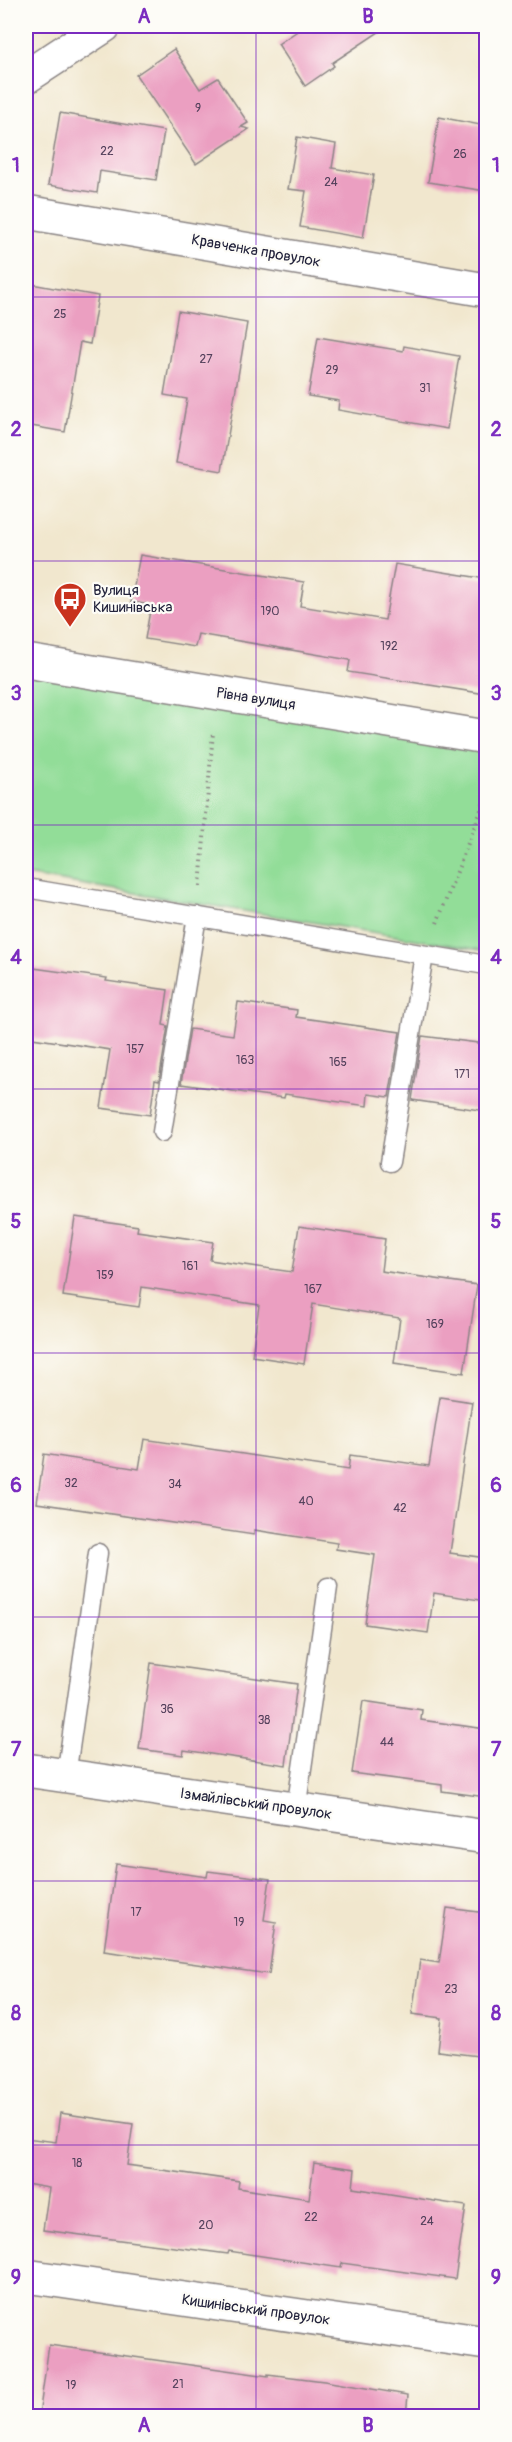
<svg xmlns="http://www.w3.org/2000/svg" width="512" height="2442" font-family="Pangolin,sans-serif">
<rect width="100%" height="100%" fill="#fdfcf7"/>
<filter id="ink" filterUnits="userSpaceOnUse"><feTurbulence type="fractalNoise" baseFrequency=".0167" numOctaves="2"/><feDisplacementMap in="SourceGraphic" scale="12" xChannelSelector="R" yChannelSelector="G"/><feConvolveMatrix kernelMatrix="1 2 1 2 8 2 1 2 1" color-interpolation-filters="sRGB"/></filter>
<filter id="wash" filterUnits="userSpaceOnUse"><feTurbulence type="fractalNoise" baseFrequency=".008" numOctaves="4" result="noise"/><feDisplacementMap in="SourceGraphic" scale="24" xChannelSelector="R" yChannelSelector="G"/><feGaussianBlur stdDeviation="1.35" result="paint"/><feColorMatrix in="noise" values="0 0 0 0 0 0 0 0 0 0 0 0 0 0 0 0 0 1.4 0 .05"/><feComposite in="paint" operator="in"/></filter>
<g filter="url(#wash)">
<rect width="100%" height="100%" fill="#f1e7ce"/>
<!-- green -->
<path fill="#92dd98" stroke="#5a806a" stroke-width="1.5" d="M26,670L486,747V951L26,875Z"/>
<g id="blocks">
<!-- building -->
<g fill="#eb9fc1">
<path d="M305,26H388L332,63L334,66L305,86L278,44Z"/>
<path d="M174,49L200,89L218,78L248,123L241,127L249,129L196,164L136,75Z"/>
<path d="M60,113L164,131L156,180L100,171L97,193L48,185Z"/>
<path d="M439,117L486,126V191L428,182Z"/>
<path d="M297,137L336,144L332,168L374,175L363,238L300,227L306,191L288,189Z"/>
<path d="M26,283L98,296L90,344L80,342L65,432L26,425Z"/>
<path d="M178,311L247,323L222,471L176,463L187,399L164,395Z"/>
<path d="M318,337L403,351L404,346L459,356L447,429L338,410L339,401L308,396Z"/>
<path d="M140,555L304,582L300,606L385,620L395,564L486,579V694L348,672L350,660L198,634L195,647L145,639L151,605L131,602Z"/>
<path d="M26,967L107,978L106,981L168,990L163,1025L168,1026L159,1081L155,1080L150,1115L101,1108L110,1050L26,1037Z"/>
<path d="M238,1002L297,1010L296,1017L400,1032L389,1097L368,1094L367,1106L285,1094L284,1098L181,1084L190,1029L233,1035Z"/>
<path d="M422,1036L486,1044V1111L412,1100Z"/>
<path d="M75,1217L138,1226L137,1231L213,1242L210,1260L292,1272L299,1226L385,1239L381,1271L477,1285L464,1373L394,1363L400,1318L313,1304L304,1364L252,1356L259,1305L142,1287L139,1307L63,1296Z"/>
<path d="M440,1397L472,1402L450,1553L486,1558V1601L434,1593L428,1633L365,1624L375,1555L336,1549L337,1543L254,1530V1535L37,1503L44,1454L139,1469L144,1439L348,1470L350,1455L429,1466Z"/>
<path d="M151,1663L297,1684L286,1765L184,1750L183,1755L139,1749Z"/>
<path d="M363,1701L422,1710L421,1720L486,1729V1797L442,1791V1785L352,1773Z"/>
<path d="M116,1864L207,1877L208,1871L270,1879L264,1920L276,1922L269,1974L104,1951Z"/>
<path d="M447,1908L486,1913V2057L438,2051L442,2018L412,2014L420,1960L439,1963Z"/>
<path d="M60,2113L133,2124L127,2165L239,2181L238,2188L309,2199L314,2163L355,2169L353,2188L466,2206L455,2279L342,2263L341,2268L229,2251L228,2254L43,2230L49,2188L26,2184V2138L56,2142Z"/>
<path d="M49,2345L268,2376V2374L324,2381L408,2395L406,2416H39Z"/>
</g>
</g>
</g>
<g filter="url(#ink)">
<use href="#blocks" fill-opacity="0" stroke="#8a8484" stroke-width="1.5"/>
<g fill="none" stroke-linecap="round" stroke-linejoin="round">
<!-- service casing -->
<g stroke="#8a8484" stroke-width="21">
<g id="service">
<path d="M26,888L486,965"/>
<path d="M162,1132L197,916"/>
<path d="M390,1162L424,955"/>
<path d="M66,1776L98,1553"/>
<path d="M296,1810L328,1587"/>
</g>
</g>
<!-- minor casing -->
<g stroke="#8a8484" stroke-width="36">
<g id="minor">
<path d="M26,77L104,26"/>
<path d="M26,212L486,290"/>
<path d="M26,1770L486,1837"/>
<path d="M26,2276L486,2343"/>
</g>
</g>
<!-- tertiary casing -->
<g stroke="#8a8484" stroke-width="36">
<path id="tertiary" d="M26,661L486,737"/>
</g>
<!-- path -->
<g stroke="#8a8484" stroke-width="4" stroke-dasharray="1.5 4.5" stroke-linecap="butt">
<path d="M200,886L213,732"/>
<path d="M437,923L486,797"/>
</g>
<!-- service -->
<use href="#service" stroke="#fff" stroke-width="18"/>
<!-- minor -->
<use href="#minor" stroke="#fff" stroke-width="33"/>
<!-- tertiary -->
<use href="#tertiary" stroke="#fff" stroke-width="33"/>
</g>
</g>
<!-- grid -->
<path fill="none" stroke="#7b2cbf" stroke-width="1.5" stroke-opacity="0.55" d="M256,26V2416M26,297H486M26,561H486M26,825H486M26,1089H486M26,1353H486M26,1617H486M26,1881H486M26,2145H486"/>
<!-- icons -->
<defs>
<g id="bus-pin" transform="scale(1.725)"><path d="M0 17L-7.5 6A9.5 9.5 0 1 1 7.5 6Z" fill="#c8321e" stroke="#fdfcf7"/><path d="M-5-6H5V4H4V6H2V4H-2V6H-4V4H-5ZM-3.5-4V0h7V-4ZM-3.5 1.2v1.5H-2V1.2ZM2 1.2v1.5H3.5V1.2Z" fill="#fff"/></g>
</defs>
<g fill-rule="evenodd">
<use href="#bus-pin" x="70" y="599"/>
</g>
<g text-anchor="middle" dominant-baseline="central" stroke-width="4.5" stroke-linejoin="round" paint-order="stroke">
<!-- number labels -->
<g font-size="12" fill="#54415c">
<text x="198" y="108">9</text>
<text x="107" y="151">22</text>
<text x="460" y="154">26</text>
<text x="331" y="182">24</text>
<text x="60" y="314">25</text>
<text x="206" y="359">27</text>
<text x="332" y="370">29</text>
<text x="425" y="388">31</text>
<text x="270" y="611">190</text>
<text x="389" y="646">192</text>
<text x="135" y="1049">157</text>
<text x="245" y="1060">163</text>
<text x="338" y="1062">165</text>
<text x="462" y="1074">171</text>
<text x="190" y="1266">161</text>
<text x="105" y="1275">159</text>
<text x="313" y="1289">167</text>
<text x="435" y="1324">169</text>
<text x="71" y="1483">32</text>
<text x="175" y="1484">34</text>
<text x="306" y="1501">40</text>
<text x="400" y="1508">42</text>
<text x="167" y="1709">36</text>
<text x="264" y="1720">38</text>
<text x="387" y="1742">44</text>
<text x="136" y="1912">17</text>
<text x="239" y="1922">19</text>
<text x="451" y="1989">23</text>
<text x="77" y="2163">18</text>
<text x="311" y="2217">22</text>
<text x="427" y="2221">24</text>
<text x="206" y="2225">20</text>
<text x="178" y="2384">21</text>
<text x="71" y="2385">19</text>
</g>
<!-- street labels -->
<g font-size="15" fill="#22223b" stroke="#fdfcf7">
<text transform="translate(256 251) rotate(10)">Кравченка провулок</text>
<text transform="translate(256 699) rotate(9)">Рівна вулиця</text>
<text transform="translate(256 1804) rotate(8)">Ізмайлівський провулок</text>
<text transform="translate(256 2310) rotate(8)">Кишинівський провулок</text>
</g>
<!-- poi labels -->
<g font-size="15" fill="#22223b" stroke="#fdfcf7" text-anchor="start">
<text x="93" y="590">Вулиця<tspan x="93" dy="17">Кишинівська</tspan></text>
</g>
</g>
<!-- margin -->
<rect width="512" height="2442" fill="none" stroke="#fdfcf7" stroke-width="66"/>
<rect x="33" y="33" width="446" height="2376" fill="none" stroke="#7b2cbf" stroke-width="2"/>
<g font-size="20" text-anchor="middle" font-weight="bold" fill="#7b2cbf">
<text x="144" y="23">A</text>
<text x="368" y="23">B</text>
<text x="16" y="172">1</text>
<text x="496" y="172">1</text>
<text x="16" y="436">2</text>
<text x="496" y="436">2</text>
<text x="16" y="700">3</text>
<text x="496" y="700">3</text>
<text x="16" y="964">4</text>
<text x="496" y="964">4</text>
<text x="16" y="1228">5</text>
<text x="496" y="1228">5</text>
<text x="16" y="1492">6</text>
<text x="496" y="1492">6</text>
<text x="16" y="1756">7</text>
<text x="496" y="1756">7</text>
<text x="16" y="2020">8</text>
<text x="496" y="2020">8</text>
<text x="16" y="2284">9</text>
<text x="496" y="2284">9</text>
<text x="144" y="2432">A</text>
<text x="368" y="2432">B</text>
</g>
</svg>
